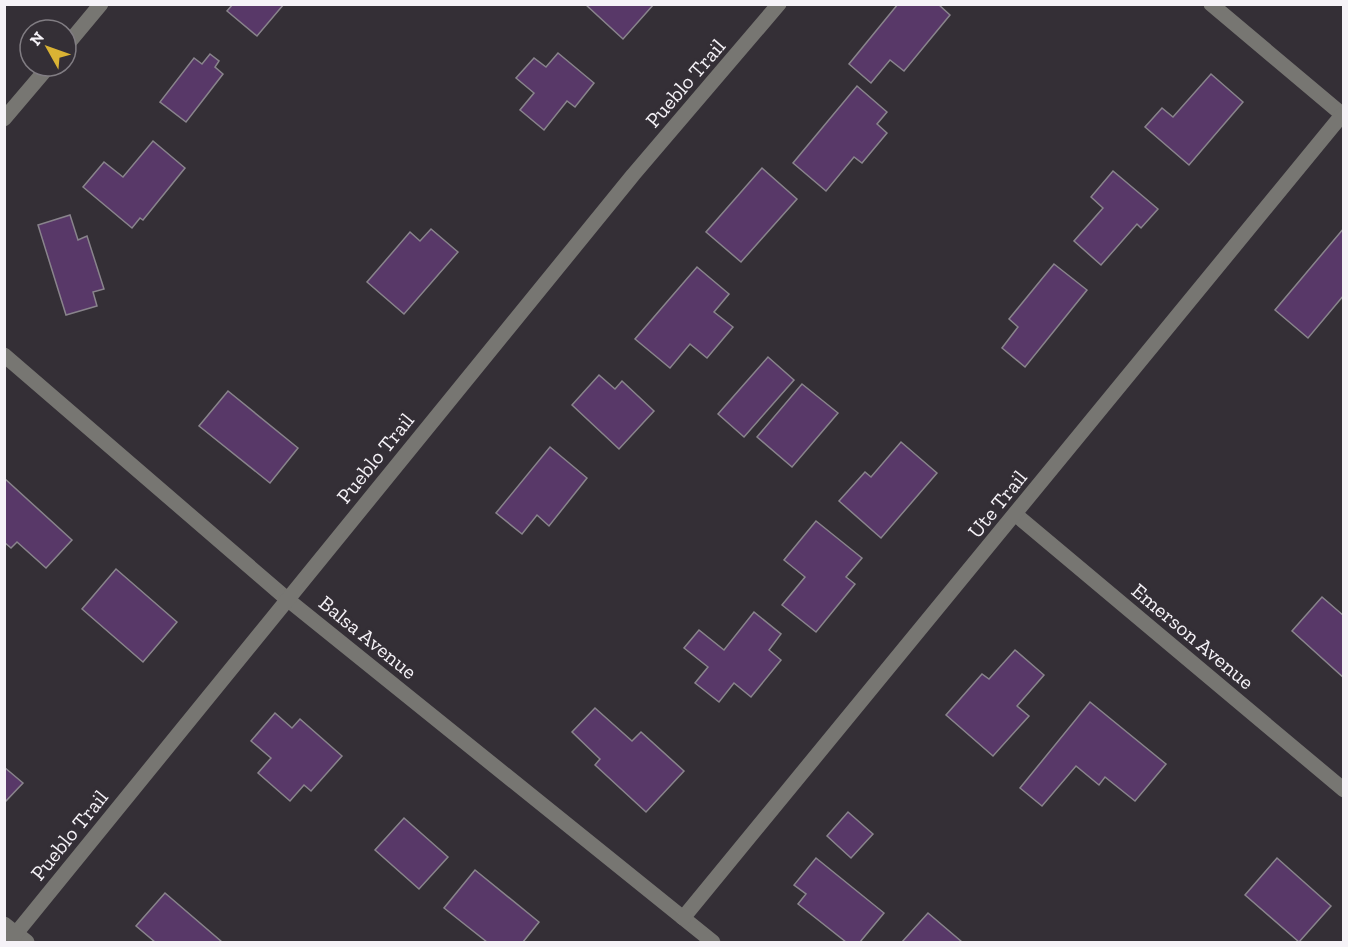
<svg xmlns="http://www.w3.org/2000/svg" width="1348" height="947" font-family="'Zilla Slab',serif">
<rect width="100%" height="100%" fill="#342f36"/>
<!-- building -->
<g fill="#583868" stroke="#89848c" stroke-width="1.5">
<path d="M233,4H284L257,36L227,11Z"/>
<path d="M585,4H654L623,39Z"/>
<path d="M898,4H938L950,15L904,71L890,60L871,83L849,64Z"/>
<path d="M558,53L594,83L575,107L567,101L544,130L520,110L534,93L516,78L534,58L546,67Z"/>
<path d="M210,54L219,61L215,67L223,74L186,122L160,102L194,58L202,64Z"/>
<path d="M1211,74L1243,102L1189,165L1145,127L1162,108L1173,117Z"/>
<path d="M857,86L887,112L877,124L887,133L862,163L854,157L826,191L793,163Z"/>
<path d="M153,141L185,168L143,220L140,218L132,228L83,187L104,162L123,177Z"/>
<path d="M762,168L797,199L741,262L706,232Z"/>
<path d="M1113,171L1158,209L1141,228L1137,224L1101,265L1074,241L1103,208L1091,197Z"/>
<path d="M70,215L78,240L87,236L104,289L93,292L97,306L66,315L38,225Z"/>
<path d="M1344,228V295L1308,338L1275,310Z"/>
<path d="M431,229L458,252L404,314L367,282L410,232L420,241Z"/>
<path d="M1054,264L1087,290L1025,367L1002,348L1018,327L1009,319Z"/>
<path d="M697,267L729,294L714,312L733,327L707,358L690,344L670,368L635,339Z"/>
<path d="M768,357L794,380L744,437L718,414Z"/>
<path d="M599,375L615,389L622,381L654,411L619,449L572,405Z"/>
<path d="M802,384L838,413L792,467L757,437Z"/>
<path d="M228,391L298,448L270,483L199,426Z"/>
<path d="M901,442L937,473L881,538L839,501L865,472L871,477Z"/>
<path d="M550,447L587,478L549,526L537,515L522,534L496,513Z"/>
<path d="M4,478L72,540L46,568L17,542L11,548L4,542Z"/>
<path d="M816,521L862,558L846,577L855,584L816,632L782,605L805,577L784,560Z"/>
<path d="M116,569L177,622L143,662L82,609Z"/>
<path d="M1322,597L1344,616V678L1292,631Z"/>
<path d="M754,612L781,634L769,650L781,660L751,697L734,683L719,702L695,683L708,667L684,648L699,630L724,650Z"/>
<path d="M1015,650L1044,675L1017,706L1029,716L993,756L946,715L982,674L989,679Z"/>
<path d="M1090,702L1166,764L1135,801L1105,777L1099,785L1076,766L1042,806L1020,788Z"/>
<path d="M595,708L632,741L641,732L684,771L646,812L595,765L600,759L572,732Z"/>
<path d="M275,713L292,728L300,719L342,756L311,791L304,785L290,801L258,773L271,758L251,741Z"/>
<path d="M4,767L23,783L4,803Z"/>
<path d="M848,812L873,834L851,858L827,836Z"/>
<path d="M404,818L448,857L419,889L375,850Z"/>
<path d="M816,858L884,913L860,942H846L798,904L806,894L794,885Z"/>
<path d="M1277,858L1331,906L1299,942L1245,895Z"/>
<path d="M475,870L539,922L523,942H487L444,908Z"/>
<path d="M165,893L222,942H155L136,926Z"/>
<path d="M928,913L962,942H902Z"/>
</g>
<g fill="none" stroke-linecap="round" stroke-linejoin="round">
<!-- minor -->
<g stroke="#777672" stroke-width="15">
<path d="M1211,4L1344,116"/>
<path d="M66,46L101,4"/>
<path d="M4,119L49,66"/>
<path d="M4,355L287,599L713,942"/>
<path d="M1015,514L1344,790"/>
<path d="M683,918L1342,115"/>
<path d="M4,924L27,942"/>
<path d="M9,942L633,175L779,4"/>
</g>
</g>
<g text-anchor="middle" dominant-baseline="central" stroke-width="6" stroke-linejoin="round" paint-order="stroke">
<!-- street labels -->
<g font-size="21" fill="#f5f2f7" stroke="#342f36">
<text transform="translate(685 83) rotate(-49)">Pueblo Trail</text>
<text transform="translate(375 458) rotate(-51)">Pueblo Trail</text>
<text transform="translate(997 504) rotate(-51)">Ute Trail</text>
<text transform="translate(1193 636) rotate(40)">Emerson Avenue</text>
<text transform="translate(368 637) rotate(39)">Balsa Avenue</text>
<text transform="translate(69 835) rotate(-51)">Pueblo Trail</text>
</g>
</g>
<!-- border -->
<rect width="1348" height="947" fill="none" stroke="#f5f2f7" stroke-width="12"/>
<!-- north arrow -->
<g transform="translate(48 48) rotate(310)"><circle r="28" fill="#342f36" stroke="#817d83" stroke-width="1.5"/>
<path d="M0-4.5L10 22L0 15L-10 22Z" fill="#dab334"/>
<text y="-9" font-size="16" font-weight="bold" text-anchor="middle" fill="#f5f2f7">N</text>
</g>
</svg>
